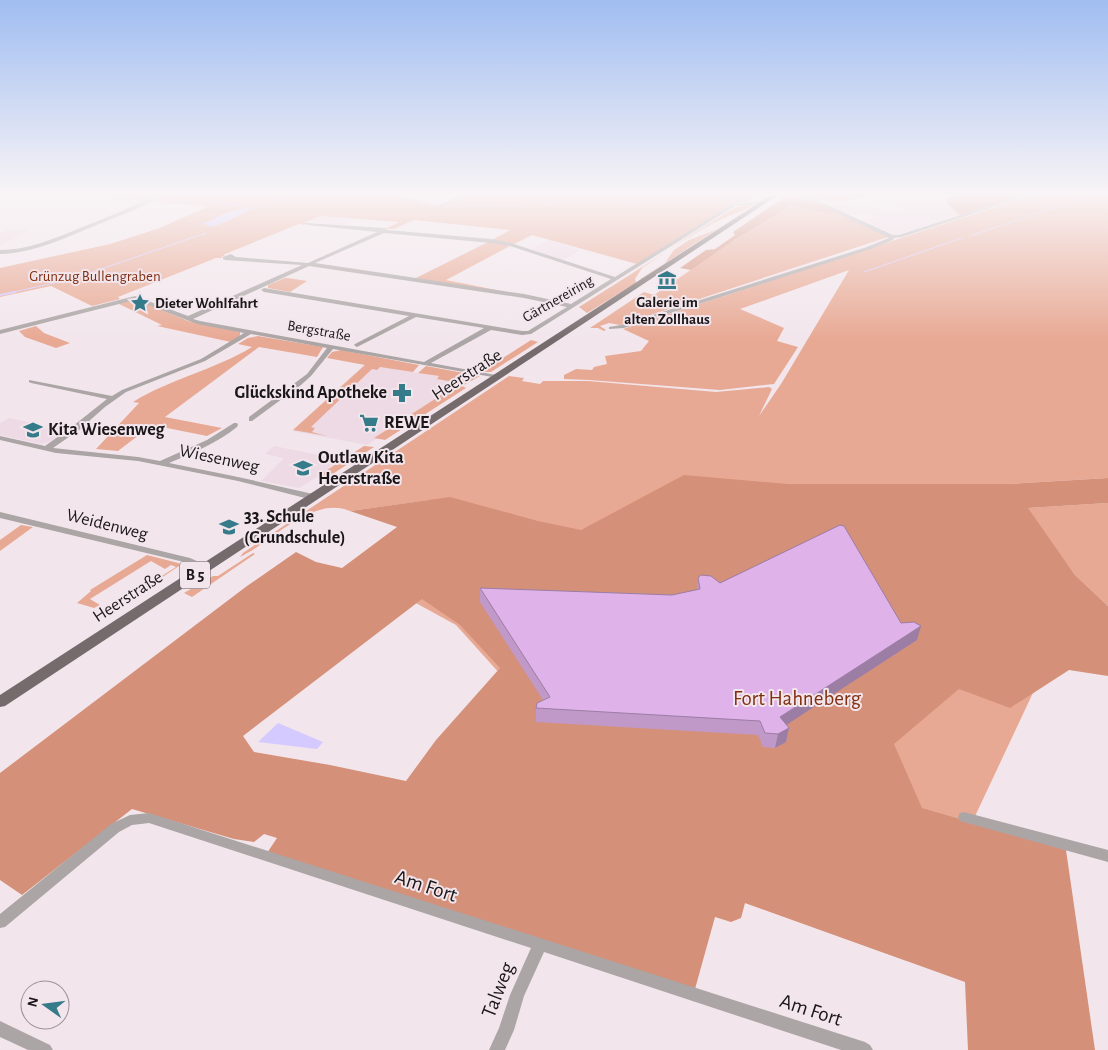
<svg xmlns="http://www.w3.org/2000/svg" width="1108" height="1050" font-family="'Alegreya Sans',sans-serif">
<rect width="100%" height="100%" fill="#f2e6ec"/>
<!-- built -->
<g fill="#eedae4">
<path d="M898,193H938L972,211L897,235L860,220L875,218L870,213L847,215L828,206L864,205L870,209L879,208L886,212L904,211L890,201L908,200Z"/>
<path d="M321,216L353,218L344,225L304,222Z"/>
<path d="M8,229L30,230L0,246V233Z"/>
<path d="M549,240L581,250L563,260L531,249Z"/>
<path d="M365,364L467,381L367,445L292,431Z"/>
<path d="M9,418L68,430L49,442L41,444L0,435V423Z"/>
<path d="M274,446L344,460L299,488L261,481L284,458L265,454Z"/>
</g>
<!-- green -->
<g fill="#e8a994">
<path d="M65,193H159L144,201Z"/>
<path d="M169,193H391L433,206H444L474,193H761L748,201L732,204L637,264L532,235L514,244L492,240L510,230L414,220L394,229H385L399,222L321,216L305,222L307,223L304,225L299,224L223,255H225L221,258H216L118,297L120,299L92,306L51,286L0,297V268L110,244L160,228L209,206L154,202Z"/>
<path d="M801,193H869L873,195C846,201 827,205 801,193Z"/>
<path d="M1039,193H1073L1078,196L1085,193H1108V478L1009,484H904L1047,663L907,961L457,800L501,675L456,625L414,602L430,500L350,511C312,495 271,543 240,557L243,553L509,376L524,378L522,381L540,384L543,381H588L716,392L769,387L772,389L759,416L781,384L849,270L740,309L784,328L777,341L798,347L774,384L720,390L589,380L564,379V375L576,369L592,370L594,367L607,364L605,356L641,351L649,341L623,329Z"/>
<path d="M752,204L755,205L713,223L669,249L734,208Z"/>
<path d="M791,206L830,214L837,212L888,237L620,325L609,323L600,326L606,330L604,331L598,328H590L644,292L654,295L736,239Z"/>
<path d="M737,216L641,279H640L665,263L674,250L689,240L715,230Z"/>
<path d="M488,242L510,246L446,280L532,297L414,279Z"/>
<path d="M666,252L642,268L635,279L636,283L587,313L579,307Z"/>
<path d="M285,278H288L307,281L290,292L268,288V285Z"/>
<path d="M138,300L188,321L240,332V336L231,342L157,326L162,325L117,303Z"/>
<path d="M36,326L44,333L70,343L56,348L25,337L19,331Z"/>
<path d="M258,336L323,347L317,357L259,347L165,417L222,428L207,436L152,425L118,451L96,449L139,403L133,402C170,379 214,370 252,347L238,344L248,338Z"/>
<path d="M531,340L538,342L491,372H481Z"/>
<path d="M341,350L419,365L413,372L380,367L377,370L372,369L311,427L315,428L312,432L327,436L293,430L365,365L327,358L332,352Z"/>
<path d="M426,366L480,376L462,386L466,388L385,440L374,438L457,385L454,383L456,381L451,380L448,381L437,379L439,376L418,373Z"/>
<path d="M364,446L374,447L325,479L318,476Z"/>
<path d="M1108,503V606L1075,575L1027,508Z"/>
<path d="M21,525L33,527L0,551V540Z"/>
<path d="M253,553L255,554L192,597L184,593L213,576H218Z"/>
<path d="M147,555L182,564L140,592L138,591L176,567L171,565L165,569L151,561L90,599L100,605L94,608L77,603L91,591L90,590Z"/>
</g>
<!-- forest -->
<g fill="#d59079" fill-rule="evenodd">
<path d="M791,193L837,212L830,214L791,206L736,239L691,270L680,268L706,250L715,249L735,235L733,232Z"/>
<path d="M955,193H1030L960,215L947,203L950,197Z"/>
<path d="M684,475L788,484H1009L1108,478V503L1028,508L1075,575L1108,606V676L1069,670L1010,708L959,689L894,744L922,808L1066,850L1095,1050H968L965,982L745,903L741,918L731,922L715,917L695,989L267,853L277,838L264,834L254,842L234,839L132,809L22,895L0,880V773L247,586L296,552L316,562L342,568L397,527L350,511L450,497L538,521L581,530ZM422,599L460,625L500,668L436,740L406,781L330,765L254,752L243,736Z"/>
</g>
<!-- water -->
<g fill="#d4caff">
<path d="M246,208L249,209C245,214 216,227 209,227L208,225L201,224L215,219V217L238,209Z"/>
<path d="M278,723L323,742L317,749L258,742Z"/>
</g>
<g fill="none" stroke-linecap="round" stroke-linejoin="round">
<!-- stream-far1 -->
<g stroke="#d4caff" stroke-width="1">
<path d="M80,193L143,199"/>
<path d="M390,193L438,206"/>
<path d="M820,194H833"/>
<path d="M1090,196L1101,193"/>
<path d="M784,198L801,197"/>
<path d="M162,200L237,205L242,208"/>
<path d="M685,201L750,200"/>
<path d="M538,204L662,202"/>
<path d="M523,205L533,204"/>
<path d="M261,206L275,203L289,193"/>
<path d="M443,206H454"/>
<path d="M459,206L520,205"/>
<path d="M249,209L255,207"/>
<path d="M970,236L1080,199"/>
<path d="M864,272L962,238"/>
<path d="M9,293L72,279L206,233"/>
</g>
<!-- stream -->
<path stroke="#d4caff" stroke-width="2" d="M0,295L15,292"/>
<!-- minor -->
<g fill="#aba5a5" fill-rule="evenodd">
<path d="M159,193H165C146,207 121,215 99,224C67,237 35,253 0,254V250C28,250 53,239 78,229C105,218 133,207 159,193Z"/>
<path d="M465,193H471L442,207L438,206Z"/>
<path d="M795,193H801L893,235H899L1029,193H1036L902,237L894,238L893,240L868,250L624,328L609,329V327L621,325L864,248L889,238Z"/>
<path d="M765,201L767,202V203L735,206L531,334L522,335L491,330L431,363L496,375L499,377L498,378L333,349L311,376L301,385L252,421H249V417L307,374L327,348L251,334L205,361L126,392L105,407L79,430L53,448L138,457L160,461L207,440L234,423H237L238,425L237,427C217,443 193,453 169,463L238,477L313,494L316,495L317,497L316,499L313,500L238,481L138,461L56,453L0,440V436L45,446L73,426L107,399L31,383L29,382V380L112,396L122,390L201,359L244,333L197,324L135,300L0,334V330L135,296L188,316L302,265L225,260L223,259V257L231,254L236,257L308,263L377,232L308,225L306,224V223L385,228L387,230L491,239L511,243L615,277L732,204ZM384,233L491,243L510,246L611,279L571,304L524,294L315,263ZM309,266L524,298L567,307L528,331H522L264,288L261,290L264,292L409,316L355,344L354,345L357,347L416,317L484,328L424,362L200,321L193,319Z"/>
<path d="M0,512L190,558L208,566L210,568L205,571L184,562L0,518Z"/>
<path d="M964,812L1108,850V862L960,821L958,817L960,813Z"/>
<path d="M149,813L865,1042L870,1045L873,1050H841L544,952L524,996L514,1030L505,1050H489L499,1028L510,995L531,948L149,823L132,825L119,832L5,927L0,928V914L111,824L130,815Z"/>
<path d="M0,1021L50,1045L53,1050H28L0,1037Z"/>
</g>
<!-- major -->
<g fill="#766b6c" fill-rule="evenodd">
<path d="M0,193H5L0,196Z"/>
<path d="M774,193H781L5,706L0,707V695Z"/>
</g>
</g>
<!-- wall -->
<path fill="#c099c9" d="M698,578L720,583L901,623L917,640L786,724L789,728L786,742L775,748L763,747L758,735L536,722V708L543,700L480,602V588L672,595L697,590Z"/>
<!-- shaded-wall -->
<g fill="#9c7da4">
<path d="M921,626L917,640L777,731L780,717Z"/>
<path d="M789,728L786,742L775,748L778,734Z"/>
</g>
<!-- building -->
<path fill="#dfb2ea" stroke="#9c7da4" d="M840,525L844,526L901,623L914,622L921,626L780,717L789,728L778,734L765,733L760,721L536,708L537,703L550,697L480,588L672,595L700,589L698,578L701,575L711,576L720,583Z"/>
<!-- sky -->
<linearGradient id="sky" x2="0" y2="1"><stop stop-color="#a0bdf1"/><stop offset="0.57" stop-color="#f9f4f6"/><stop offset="1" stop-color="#f9f4f6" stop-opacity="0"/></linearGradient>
<rect width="1108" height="340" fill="url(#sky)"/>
<!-- icons -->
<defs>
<g id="museum-bare" transform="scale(1.5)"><path d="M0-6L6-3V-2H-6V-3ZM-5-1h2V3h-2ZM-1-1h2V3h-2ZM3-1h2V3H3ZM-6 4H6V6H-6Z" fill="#367b8a" stroke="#f2e6ec" stroke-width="2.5" paint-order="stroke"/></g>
<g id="sight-bare" transform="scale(1.5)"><path d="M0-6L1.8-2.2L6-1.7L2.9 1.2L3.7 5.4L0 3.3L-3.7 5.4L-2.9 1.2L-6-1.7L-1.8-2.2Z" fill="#367b8a" stroke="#f2e6ec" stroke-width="2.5" paint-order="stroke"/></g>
<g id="pharmacy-bare" transform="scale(1.5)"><path d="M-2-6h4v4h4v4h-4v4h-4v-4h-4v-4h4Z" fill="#367b8a" stroke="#f2e6ec" stroke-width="2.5" paint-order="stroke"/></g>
<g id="supermarket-bare" transform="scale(1.5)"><path d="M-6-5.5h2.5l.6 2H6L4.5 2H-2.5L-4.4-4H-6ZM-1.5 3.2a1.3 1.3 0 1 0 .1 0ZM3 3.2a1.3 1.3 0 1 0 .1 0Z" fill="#367b8a" stroke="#f2e6ec" stroke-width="2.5" paint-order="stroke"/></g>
<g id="school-bare" transform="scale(1.5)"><path d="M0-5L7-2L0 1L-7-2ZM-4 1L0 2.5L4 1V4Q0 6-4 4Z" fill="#367b8a" stroke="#f2e6ec" stroke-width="2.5" paint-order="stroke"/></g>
</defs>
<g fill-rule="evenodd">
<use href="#museum-bare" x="667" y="280"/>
<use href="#sight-bare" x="140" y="303"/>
<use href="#pharmacy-bare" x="402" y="393"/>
<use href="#supermarket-bare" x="369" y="423"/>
<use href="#school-bare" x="33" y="430"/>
<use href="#school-bare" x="303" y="468"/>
<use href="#school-bare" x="229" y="527"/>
</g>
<g text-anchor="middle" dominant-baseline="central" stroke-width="4" stroke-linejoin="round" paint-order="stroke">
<!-- far-park labels -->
<g font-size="15" fill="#812f11" stroke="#f2e6ec">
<text x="95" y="276">Grünzug Bullengraben</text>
</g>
<!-- far-street labels -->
<g font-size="15" fill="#1b1719" stroke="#f2e6ec">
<text transform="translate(558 299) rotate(-30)">Gärtnereiring</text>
<text transform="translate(319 331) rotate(10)">Bergstraße</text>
</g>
<!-- far-poi labels -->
<g font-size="15" font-weight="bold" fill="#1b1719" stroke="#f2e6ec">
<text x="667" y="302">Galerie im<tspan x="667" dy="17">alten Zollhaus</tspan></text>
<text x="155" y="303" text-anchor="start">Dieter Wohlfahrt</text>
</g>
<!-- shield labels -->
<rect fill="#f2e6ec" stroke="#5c5558" stroke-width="1" x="180" y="561.5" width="30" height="27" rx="4"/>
<g font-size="16" font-weight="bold" fill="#1b1719">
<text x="195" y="575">B 5</text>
</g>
<!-- street labels -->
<g font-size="18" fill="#1b1719" stroke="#f2e6ec">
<text transform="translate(467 375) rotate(-33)">Heerstraße</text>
<text transform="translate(219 459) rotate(12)">Wiesenweg</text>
<text transform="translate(107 525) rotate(14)">Weidenweg</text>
<text transform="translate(128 597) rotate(-33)">Heerstraße</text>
</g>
<!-- poi labels -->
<g font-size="18" font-weight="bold" fill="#1b1719" stroke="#f2e6ec" text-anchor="start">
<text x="387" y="393" text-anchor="end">Glückskind Apotheke</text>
<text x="384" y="423">REWE</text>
<text x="48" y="430">Kita Wiesenweg</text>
<text x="318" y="458">Outlaw Kita<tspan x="318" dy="21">Heerstraße</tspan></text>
<text x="244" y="517">33. Schule<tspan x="244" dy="21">(Grundschule)</tspan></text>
</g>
<!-- near-park labels -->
<g font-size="21" fill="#812f11" stroke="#f2e6ec">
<text x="797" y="698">Fort Hahneberg</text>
</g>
<!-- near-street labels -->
<g font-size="21" fill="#1b1719" stroke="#f2e6ec">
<text transform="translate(426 886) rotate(18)">Am Fort</text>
<text transform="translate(498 990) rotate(-69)">Talweg</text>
<text transform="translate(811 1010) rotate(18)">Am Fort</text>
</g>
</g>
<!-- north arrow -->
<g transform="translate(45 1005) rotate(284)"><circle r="24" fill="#f2e6ec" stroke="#9c9398"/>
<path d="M0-4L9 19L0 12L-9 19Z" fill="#367b8a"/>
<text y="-8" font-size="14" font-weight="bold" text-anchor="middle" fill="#1b1719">N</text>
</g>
</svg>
